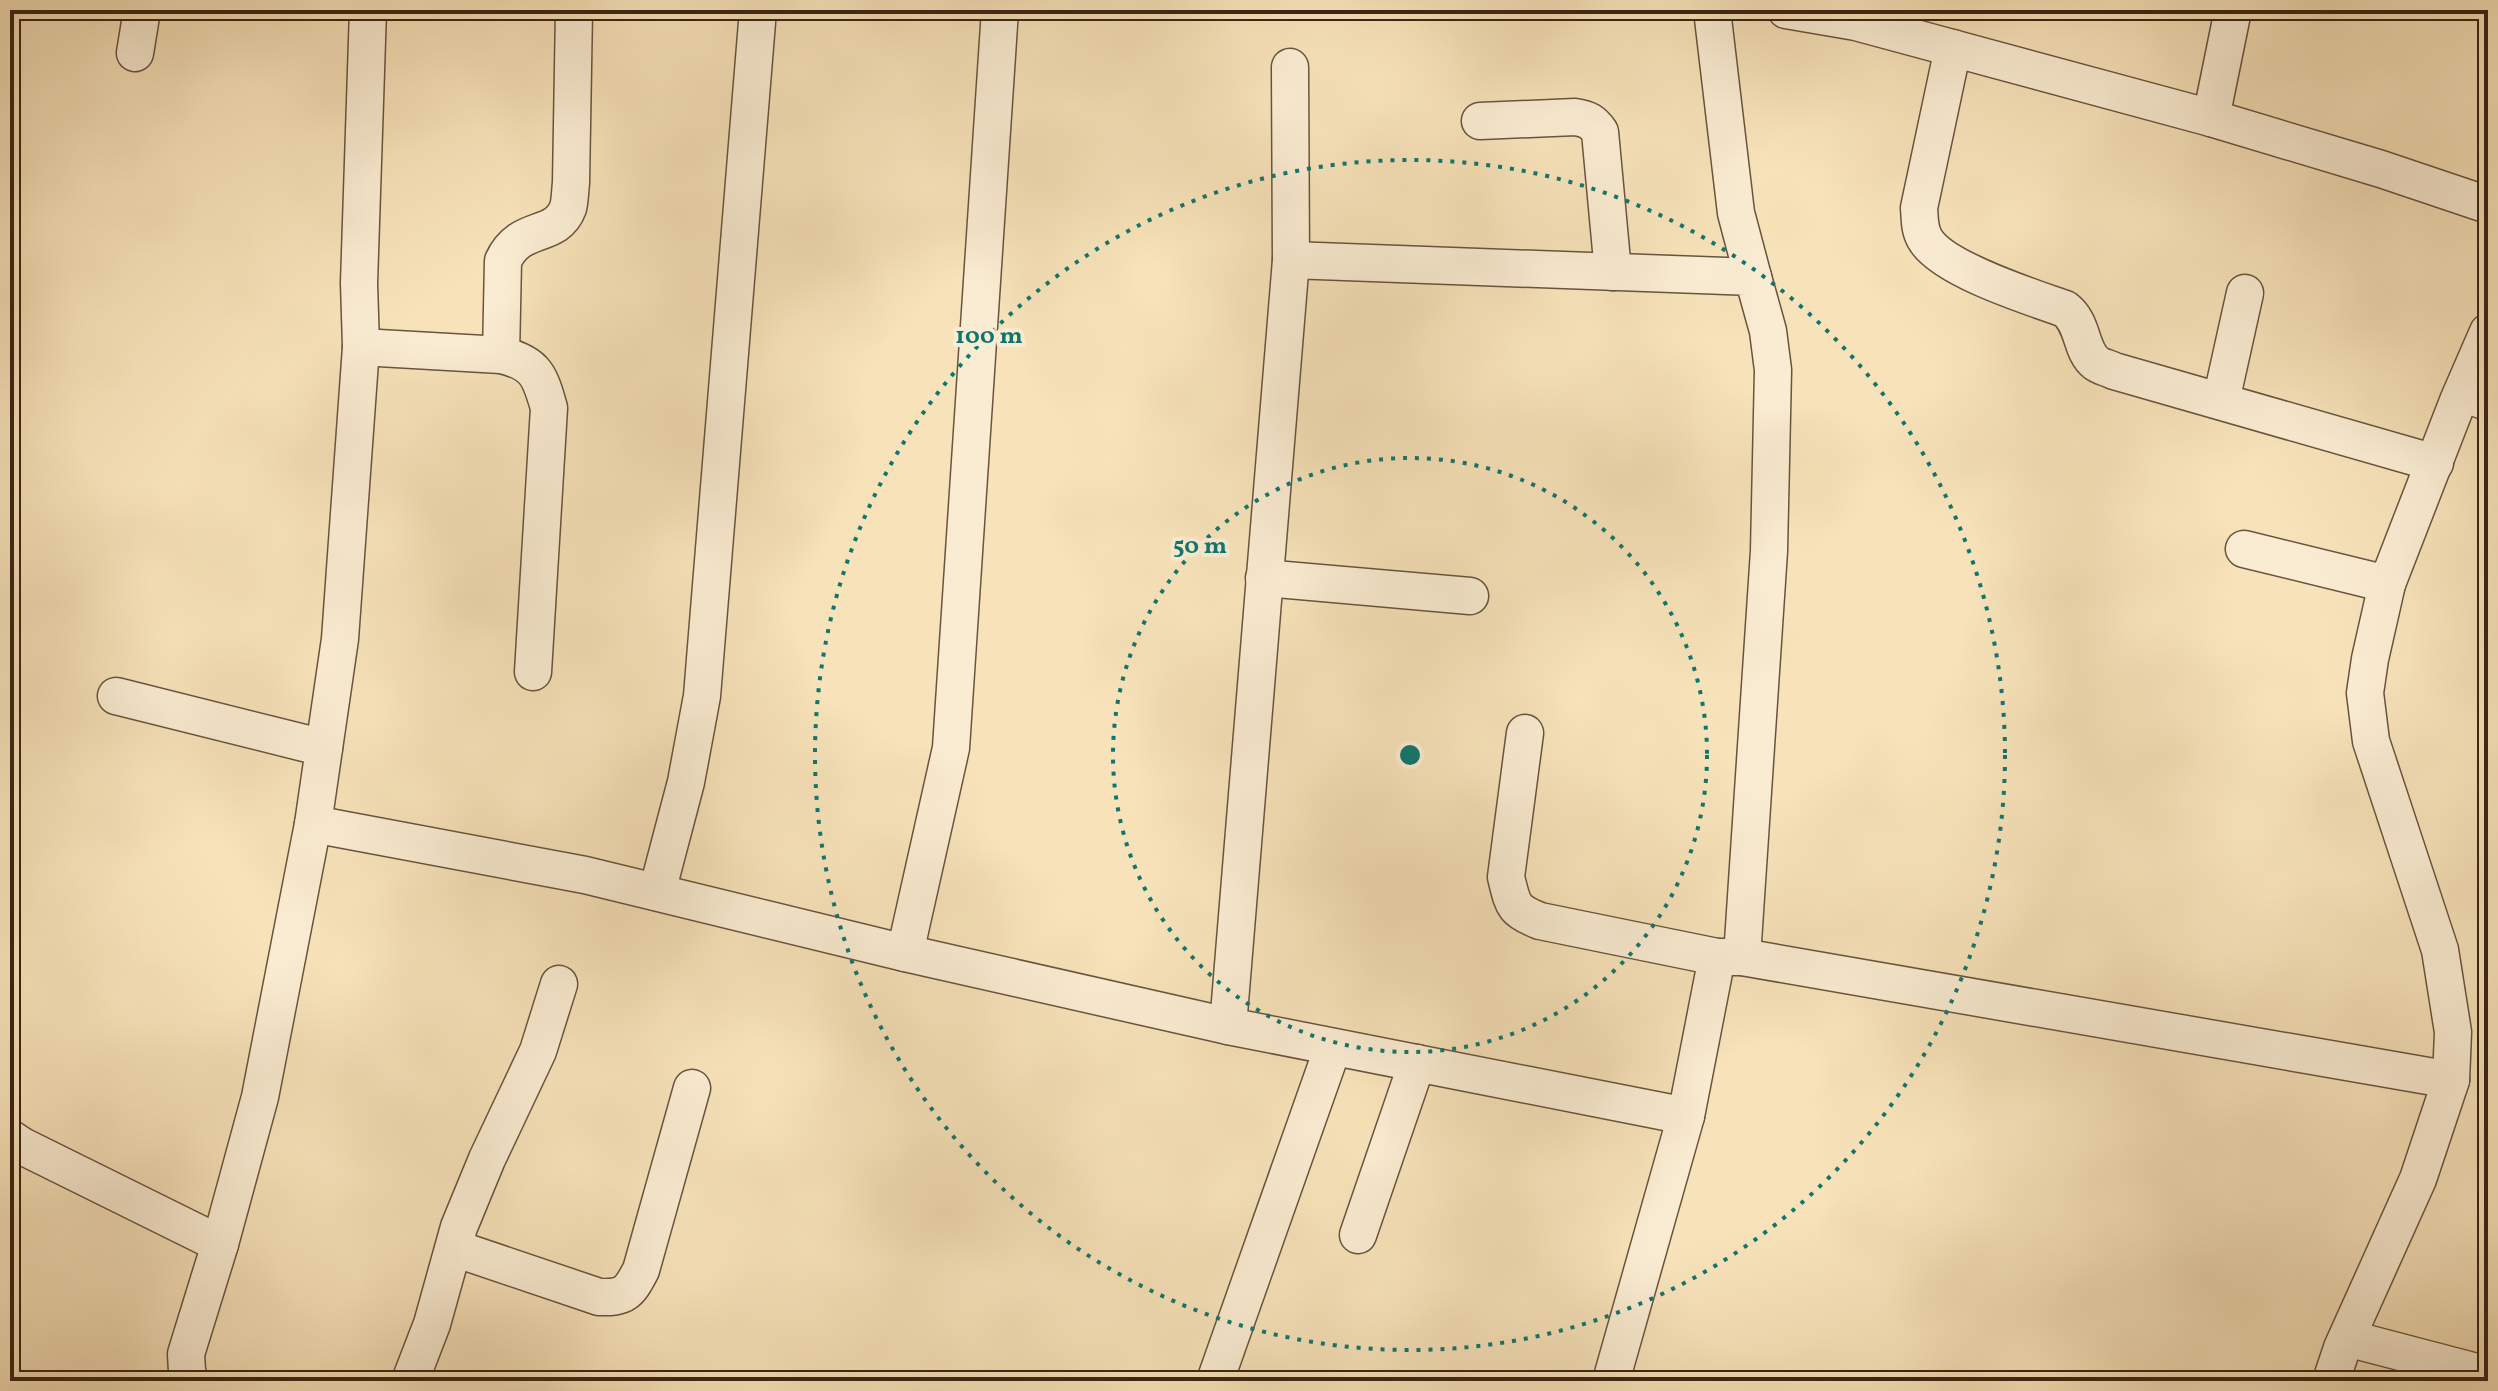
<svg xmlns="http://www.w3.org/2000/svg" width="2498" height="1391" font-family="Vollkorn,serif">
<rect width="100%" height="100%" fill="#f7e2b9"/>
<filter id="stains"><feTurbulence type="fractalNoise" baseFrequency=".0025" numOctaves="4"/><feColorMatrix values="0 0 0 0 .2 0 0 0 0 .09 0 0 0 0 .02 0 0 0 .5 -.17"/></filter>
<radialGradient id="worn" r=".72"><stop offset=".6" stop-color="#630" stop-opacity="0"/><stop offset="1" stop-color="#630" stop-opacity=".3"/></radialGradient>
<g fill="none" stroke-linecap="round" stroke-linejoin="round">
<!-- lane casing -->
<g stroke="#69543d" stroke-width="21">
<path id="lane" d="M2458,401L2488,412"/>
</g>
<!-- street casing -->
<g stroke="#69543d" stroke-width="39">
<g id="street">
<path d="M1712,10L1736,213L1753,277"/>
<path d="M1786,10L1856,22L2211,118L2381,169L2488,205"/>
<path d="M1953,48L1919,208C1920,219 1919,229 1925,239C1942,269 2031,297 2065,309C2084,323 2080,351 2096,363C2101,367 2109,368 2114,371L2435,463"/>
<path d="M135,53L142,10"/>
<path d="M1290,67L1291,260"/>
<path d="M2211,118L2233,10"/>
<path d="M1480,121L1575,117C1588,119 1593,122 1600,132L1613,272"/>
<path d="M361,347L501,355C536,363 540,376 549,408L533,672"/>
<path d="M501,355L503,261C520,223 556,240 568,208C570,201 570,191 571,183L574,10"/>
<path d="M2221,401L2245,293"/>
<path d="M2244,549L2387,584"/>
<path d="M1264,578L1470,596"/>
<path d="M116,696L324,748"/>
<path d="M1525,733L1506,877C1513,905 1512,910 1540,921L1717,957H1742L2451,1080"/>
<path d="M313,824L585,875L905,953L1228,1026L1291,260L1753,277L1768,331L1773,370L1769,551L1742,957"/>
<path d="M657,892L686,782L702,696L758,10"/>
<path d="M905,953L951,748L1000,10"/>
<path d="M1228,1026L1686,1116L1717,957"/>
<path d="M10,1138L22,1146L220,1244"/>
<path d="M1358,1235L1417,1063"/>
<path d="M454,1248L599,1297C625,1298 629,1293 641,1270L692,1088"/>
<path d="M2347,1338L2488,1375"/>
<path d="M190,1381L187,1371L186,1354L220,1244L260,1097L313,824L340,639L361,347L359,283L368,10"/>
<path d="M410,1381L432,1324L459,1227L487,1159L538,1051L559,984"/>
<path d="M1215,1381L1333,1047"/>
<path d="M1611,1381L1686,1116"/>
<path d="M2331,1381L2342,1348L2418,1179L2451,1080L2453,1032L2440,950L2371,741L2365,693L2370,659L2387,584L2458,401L2488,332"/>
</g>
</g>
<!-- lane -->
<use href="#lane" stroke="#faecd2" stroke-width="18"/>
<!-- street -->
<use href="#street" stroke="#faecd2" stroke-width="36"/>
</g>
<!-- distance rings -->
<g fill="none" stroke="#0f766e" stroke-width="4" stroke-dasharray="4 8">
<circle cx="1410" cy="755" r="297"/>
<circle cx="1410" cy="755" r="595"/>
</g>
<circle cx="1410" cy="755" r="12" fill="#0f766e" stroke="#faecd2" stroke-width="4"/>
<g font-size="24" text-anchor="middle" font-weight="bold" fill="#0f766e" stroke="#faecd2" stroke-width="8" stroke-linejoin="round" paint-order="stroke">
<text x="989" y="343">100 m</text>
<text x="1200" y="553">50 m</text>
</g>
<!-- margin -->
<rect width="2498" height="1391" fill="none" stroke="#f7e2b9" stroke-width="40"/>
<rect x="12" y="12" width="2474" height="1367" fill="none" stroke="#3a2414" stroke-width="4"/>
<rect x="20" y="20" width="2458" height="1351" fill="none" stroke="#3a2414" stroke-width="2"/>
<rect width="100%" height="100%" filter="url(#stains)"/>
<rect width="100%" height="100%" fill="url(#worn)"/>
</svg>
